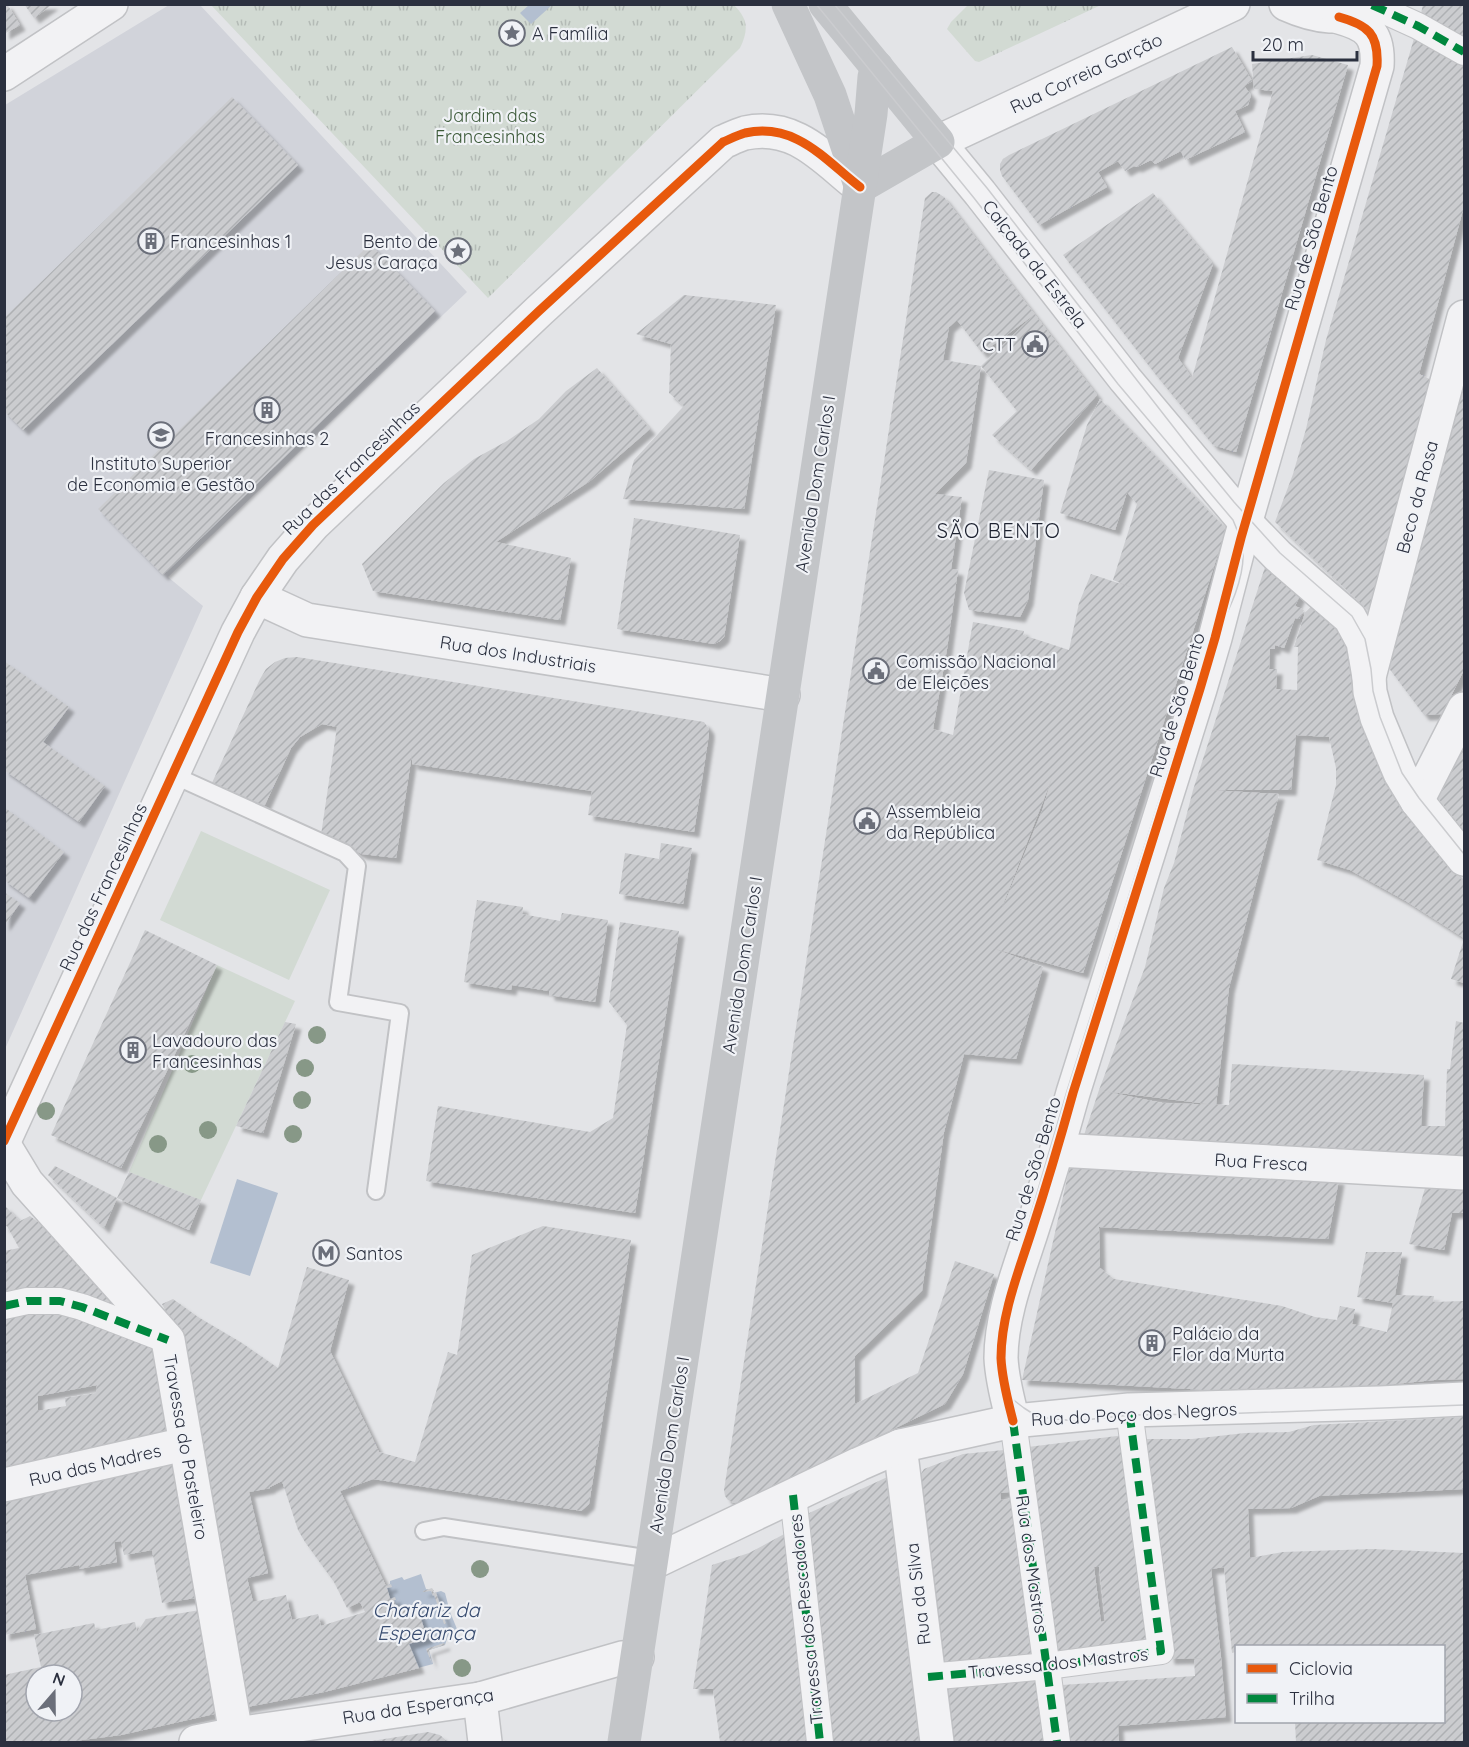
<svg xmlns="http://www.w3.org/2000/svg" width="1469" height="1747" font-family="Quicksand,sans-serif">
<defs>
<pattern id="grass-tufts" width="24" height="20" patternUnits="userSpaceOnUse" patternTransform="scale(1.5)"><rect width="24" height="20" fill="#d2dad3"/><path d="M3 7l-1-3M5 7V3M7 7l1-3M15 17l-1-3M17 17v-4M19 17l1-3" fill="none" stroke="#b4bbb6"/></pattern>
<pattern id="building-hatch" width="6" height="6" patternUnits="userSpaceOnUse" patternTransform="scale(1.5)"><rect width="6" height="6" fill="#cbcccf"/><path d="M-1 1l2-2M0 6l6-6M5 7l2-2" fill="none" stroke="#aeb0b3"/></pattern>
<filter id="shadow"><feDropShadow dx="5.5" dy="5.5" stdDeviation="1.5" flood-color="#0004"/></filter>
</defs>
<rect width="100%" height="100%" fill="#e3e4e7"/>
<!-- built -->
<path fill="#d1d3da" d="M169,5H200L467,292L168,577L203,606L5,1049V105Z"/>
<!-- grass -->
<g fill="url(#grass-tufts)">
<path d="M733,4C748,19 749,29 740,48L488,298L211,5Z"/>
<path d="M969,4H1101V5L979,62L975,61L947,29L951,22Z"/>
</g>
<!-- garden -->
<g fill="#d2dad3">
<path d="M201,831L330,890L289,980L160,920Z"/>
<path d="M217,965L295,1001L201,1200L129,1172Z"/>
</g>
<!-- water -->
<g fill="#b3bfd0">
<path d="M529,5V4L552,5L531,24L520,13Z"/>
<path d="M237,1179L278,1193L250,1276L210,1263Z"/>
<path d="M421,1574L426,1589L431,1590L434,1593L441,1591L445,1593L450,1612L457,1629L455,1633L448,1636L445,1645L429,1650L433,1664L414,1669L386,1586L390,1584V1581L402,1577L404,1580Z"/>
</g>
<!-- building -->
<g fill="url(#building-hatch)" fill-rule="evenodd" filter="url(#shadow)">
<path d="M4,4H7L20,25L4,34Z"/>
<path d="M24,4H53L34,18Z"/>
<path d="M1423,4H1464V42L1420,19Z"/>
<path d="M1415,35L1464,61V206L1419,374L1438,383L1374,616L1275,522L1293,474L1306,429L1326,340Z"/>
<path d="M1232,47L1252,81L1244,86L1251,95L1248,105L1235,111L1245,132L1185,160L1181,151L1155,164L1151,160L1137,167L1134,166L1125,171L1118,161L1098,172L1107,187L1039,225L1002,176L1000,170V164L1003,159L1009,155Z"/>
<path d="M1312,55L1348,65L1236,452L1213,445L1156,375L1063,255L1153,193L1213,264L1178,358L1192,378L1273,91L1254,89L1252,64Z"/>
<path d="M232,97L298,165L23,430L4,411V318Z"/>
<path d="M932,192H936L944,197L1097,395L1031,470L992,435L1017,411L981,366L1035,314L982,353L957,320L949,327L943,360L981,366L966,463L935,494L962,497L951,569L958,570L947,649L933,729L953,735L973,622L1024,631L1023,635L1069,650L1079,603L1091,574L1136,589L1113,580L1137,504L1127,492L1115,530L1060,513L1087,425L1100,399L1226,529L1083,973L992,948L1043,967L1016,1059L964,1054L944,1132L922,1291L855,1356V1404L918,1373L955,1261L994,1274L963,1374L945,1404L767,1490L739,1502L734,1503L728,1500L725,1496L724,1490L925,198ZM1052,778L1042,811L1003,907H1002Z"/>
<path d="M370,244L435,311L163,575L98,509Z"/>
<path d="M684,295L776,305L744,509L623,499L634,460L684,406L669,393L671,344L636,334Z"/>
<path d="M1464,367V670L1442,714L1424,715L1388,667Z"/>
<path d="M597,368L650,429L590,481L496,542L571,558L560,620L373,591L362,564L444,483L474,459L507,441L539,419L566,391Z"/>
<path d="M989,470L1044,480L1028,600L1020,617L969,610L964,593Z"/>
<path d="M634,518L740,535L725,631L724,637L720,641L714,644L708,643L617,629Z"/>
<path d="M1265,567L1301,593L1295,606L1304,610L1299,619L1295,618L1284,648L1275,645V649H1270L1269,669H1277L1276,689L1297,690L1298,647H1294L1305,613L1316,602L1345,628L1369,739L1384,782L1393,796L1464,883V938L1406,901L1350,870L1317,860L1336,785V768L1329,737L1296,735L1291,790H1209L1279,794L1229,988L1216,1105L1103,1091L1162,1103L1229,1105L1232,1064L1424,1075L1421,1126H1445L1447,1069H1450L1456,1021L1464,1023V1161L1081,1144L1099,1090L1145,967L1164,888L1174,863L1193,790Z"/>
<path d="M297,657L704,722L709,729V734L694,832L588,815L592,791L412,764V754L396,858L362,854L321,835L337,727L322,724L300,737L291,748L263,809L211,785L260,679L266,669L275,662L285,658Z"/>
<path d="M4,661L69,707L43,742L105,786L79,822L4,770Z"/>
<path d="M1464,731V831L1433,792Z"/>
<path d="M4,807L64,852L29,898L4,880Z"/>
<path d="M661,843L692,848L683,904L619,894L625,853L659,859Z"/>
<path d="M4,892L20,903L4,926Z"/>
<path d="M477,900L523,907L522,914L560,921L562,913L608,920L595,1002L549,995V991L512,985L511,990L464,982Z"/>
<path d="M620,922L679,931L635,1213L426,1181L438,1106L590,1132L613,1118L627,1025L609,1002Z"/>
<path d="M145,930L217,965L121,1168L51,1135Z"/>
<path d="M1464,939V983L1451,979Z"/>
<path d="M285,1022L296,1024L263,1133L236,1126Z"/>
<path d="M1071,1161L1339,1179L1328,1239L1099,1227L1100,1268L1114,1279L1282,1306L1315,1317L1337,1320L1340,1306L1355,1309L1352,1324L1387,1332L1393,1303L1357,1297L1366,1252H1402L1395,1295L1434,1296L1433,1302L1464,1301V1379L1434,1380L1335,1390L1264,1393L1022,1380Z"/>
<path d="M55,1166L117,1198L104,1228L48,1175Z"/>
<path d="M129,1172L201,1200L189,1230L117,1198Z"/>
<path d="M1427,1181L1464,1182V1213H1452L1444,1250L1409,1244Z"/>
<path d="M4,1205L20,1221L30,1216L55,1235L127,1299L116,1315L4,1303V1251L19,1248L7,1226L4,1227Z"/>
<path d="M543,1226L631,1240L589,1504L581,1511L576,1510L373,1479L340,1491L386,1586L391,1584L392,1587L387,1588L390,1599L395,1597L396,1600H394L397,1611L416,1603L424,1628V1631L426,1633L428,1638L409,1644L419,1668L324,1692L237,1709L180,1340L162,1304L173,1299L198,1317L242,1343L278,1368L307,1267L349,1280L330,1351L379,1452L415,1462L448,1352L457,1355L472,1255ZM282,1481L298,1530L305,1542L334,1582L347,1608L360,1602L365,1612L321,1626L318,1614L292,1620L286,1595L253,1602L247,1578L268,1573L249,1492L270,1488V1487Z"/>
<path d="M55,1307L163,1345L174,1423L163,1438L4,1473V1318ZM97,1385L96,1393L65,1398L66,1406L38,1411V1396Z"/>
<path d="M1464,1417V1489L1319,1496L1291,1508L1248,1509L1250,1558L1283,1552L1372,1549L1464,1553V1742H1296L1295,1722H1443L1444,1646H1236V1652L1232,1653L1224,1567L1211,1569L1221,1657L1226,1717L1118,1726L1119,1742H1068L1062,1685L1195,1676L1194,1659L1208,1658L1169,1659L1146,1439H1192L1245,1433L1289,1432L1314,1425Z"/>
<path d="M1125,1435L1151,1647L1055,1659L1028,1447ZM1094,1567H1099L1105,1621L1101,1622Z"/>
<path d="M1004,1450L1009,1492L1000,1493L1001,1500L1016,1498L1036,1663L941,1674L918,1478L924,1469L963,1454Z"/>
<path d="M179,1456L202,1597L162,1603L152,1550L124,1555L121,1541L114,1542L117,1562L79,1569V1565L25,1575L36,1629L4,1635V1496Z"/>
<path d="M894,1474L928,1742H831L807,1514Z"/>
<path d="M788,1532L813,1742H720L713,1689H693L712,1565L749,1553Z"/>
<path d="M432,1588L434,1591H433L434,1593L436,1592L446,1624H444L434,1595L433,1596L431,1591L423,1592V1591Z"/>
<path d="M206,1609L223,1712L121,1735L66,1742H4V1675L41,1667L34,1635L94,1623L96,1630L135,1622L137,1632L146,1619ZM36,1675H72V1711H36Z"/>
<path d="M444,1643L445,1645L429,1650L432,1664L426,1649Z"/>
<path d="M1036,1673L1045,1742H949L942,1685Z"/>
<path d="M428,1732L440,1735L448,1742H372V1741Z"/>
</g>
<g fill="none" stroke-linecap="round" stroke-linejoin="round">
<!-- service casing -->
<g stroke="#c1c2c5" stroke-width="20">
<g id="service">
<path d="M173,775L345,853L357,866L338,1002L400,1013L376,1191"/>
<path d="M424,1531L444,1527L651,1559"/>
</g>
</g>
<!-- pedestrian casing -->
<g stroke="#c1c2c5" stroke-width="28">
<g id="pedestrian">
<path d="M1372,5L1418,26L1464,52"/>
<path d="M4,1306L27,1301H60L82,1307L165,1339"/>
<path d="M1013,1421L1057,1742"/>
<path d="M793,1495L820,1742"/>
<path d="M928,1677L1047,1666L1161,1651L1129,1410"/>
</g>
</g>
<!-- minor casing -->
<g stroke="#c1c2c5" stroke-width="36">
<g id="minor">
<path d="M1286,4C1315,17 1345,23 1373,4"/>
<path d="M4,74L111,4"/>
<path d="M257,597L307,620L783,695"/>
<path d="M1369,677L1464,317"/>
<path d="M1417,801L1464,709"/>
<path d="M4,1141L238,632L257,597L283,559L313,525L539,311L723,142C730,139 738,135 745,133C796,122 825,160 860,187"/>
<path d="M4,1145L27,1183L168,1340L236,1734"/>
<path d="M1058,1150L1464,1173"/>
<path d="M1013,1421C1008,1401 1002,1380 1001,1358C1001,1316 1018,1273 1031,1233C1046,1187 1060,1140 1073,1093L1200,689L1215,638L1241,538L1377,66C1379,34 1368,25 1339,17"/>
<path d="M900,1446L937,1742"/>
<path d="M4,1485L185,1444"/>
<path d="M651,1559L658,1560L859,1464L900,1446L1013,1421L1129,1410L1380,1403L1464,1399"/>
<path d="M480,1699L485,1742"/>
<path d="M196,1742L236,1734L480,1699L622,1658L637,1657"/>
</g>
</g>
<!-- tertiary casing -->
<g stroke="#c1c2c5" stroke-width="36">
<path id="tertiary" d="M1233,4L938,142L980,193L1125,379L1245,522L1278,556L1350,618L1363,642L1369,677L1370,692L1377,718L1400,773L1417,801L1464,859"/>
</g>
<!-- service -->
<use href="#service" stroke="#f2f2f4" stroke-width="16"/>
<!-- pedestrian -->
<use href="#pedestrian" stroke="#f2f2f4" stroke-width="26"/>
<!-- minor -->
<use href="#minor" stroke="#f2f2f4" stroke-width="33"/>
<!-- tertiary -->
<use href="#tertiary" stroke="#f2f2f4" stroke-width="33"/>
<!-- secondary -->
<g stroke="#c3c5c8" stroke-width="33">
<path d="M788,4L830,95L859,182"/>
<path d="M825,4L938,142L860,187"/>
<path d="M624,1742L871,114L874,77L877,67"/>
</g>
<!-- tram -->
<g stroke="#cbcccf" stroke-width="1.5">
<path d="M816,4L974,198L1118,384L1233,520C1237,530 1242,540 1243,551C1245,585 1222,622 1208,652C1203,663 1199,675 1195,687L1067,1091L1008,1292L999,1329L998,1358L1002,1383L1011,1398L1024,1408L1038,1417L1075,1421L1130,1415L1219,1414L1464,1405"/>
<path d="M834,4L987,188L1193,452L1234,502L1280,553L1352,616L1365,639L1371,669L1373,691L1380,717L1402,773L1419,798L1464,854"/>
</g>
<!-- quiet -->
<g stroke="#00873e" stroke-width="8" stroke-dasharray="15 8" stroke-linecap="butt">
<path d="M1372,5L1418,26L1464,52"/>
<path d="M4,1306L27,1301H60L82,1307L168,1340"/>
<path d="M1013,1421L1057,1742"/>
<path d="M793,1495L820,1742"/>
<path d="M928,1677L1047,1666L1161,1651L1129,1410"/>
</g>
<!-- cycleway casing -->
<g stroke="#f0f2f6" stroke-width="13">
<g id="cycleway">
<path d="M4,1141L238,632L257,597L283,559L313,525L539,311L723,142C730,139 738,135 745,133C796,122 825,160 860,187"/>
<path d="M1013,1421C1008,1401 1002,1380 1001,1358C1001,1316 1018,1273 1031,1233C1046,1187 1060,1140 1073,1093L1200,689L1215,638L1241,538L1377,66C1379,34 1368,25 1339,17"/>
</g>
</g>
<!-- cycleway -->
<use href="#cycleway" stroke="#e8590c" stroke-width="9"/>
</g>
<!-- trees -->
<g fill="#879887">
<circle cx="317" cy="1035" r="9"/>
<circle cx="192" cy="1064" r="9"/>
<circle cx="305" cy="1068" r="9"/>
<circle cx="302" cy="1100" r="9"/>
<circle cx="46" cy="1111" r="9"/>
<circle cx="208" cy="1130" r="9"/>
<circle cx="293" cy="1134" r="9"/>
<circle cx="158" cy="1144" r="9"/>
<circle cx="480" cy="1569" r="9"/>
<circle cx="462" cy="1668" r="9"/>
</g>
<!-- icons -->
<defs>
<g id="sight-ring" transform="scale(1.35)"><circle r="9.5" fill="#f0f2f6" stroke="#6b6f7a" stroke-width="1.5"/><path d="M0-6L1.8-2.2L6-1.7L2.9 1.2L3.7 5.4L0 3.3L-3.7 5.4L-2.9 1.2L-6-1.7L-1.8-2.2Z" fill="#6b6f7a"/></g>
<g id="building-ring" transform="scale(1.35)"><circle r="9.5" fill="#f0f2f6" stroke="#6b6f7a" stroke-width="1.5"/><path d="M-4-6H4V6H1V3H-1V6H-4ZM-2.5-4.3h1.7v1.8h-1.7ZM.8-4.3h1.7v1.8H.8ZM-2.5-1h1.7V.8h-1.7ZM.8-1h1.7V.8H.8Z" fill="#6b6f7a"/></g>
<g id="civic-ring" transform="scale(1.35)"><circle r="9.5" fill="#f0f2f6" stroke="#6b6f7a" stroke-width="1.5"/><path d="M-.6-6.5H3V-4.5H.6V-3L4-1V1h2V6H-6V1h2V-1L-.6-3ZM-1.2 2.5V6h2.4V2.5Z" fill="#6b6f7a"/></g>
<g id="university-ring" transform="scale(1.35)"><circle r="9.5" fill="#f0f2f6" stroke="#6b6f7a" stroke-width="1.5"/><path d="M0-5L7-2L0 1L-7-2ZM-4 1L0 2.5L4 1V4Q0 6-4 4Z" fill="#6b6f7a"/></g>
<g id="metro-ring" transform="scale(1.35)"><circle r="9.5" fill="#f0f2f6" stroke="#6b6f7a" stroke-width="1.5"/><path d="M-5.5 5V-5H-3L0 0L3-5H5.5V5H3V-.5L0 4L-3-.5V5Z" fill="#6b6f7a"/></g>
</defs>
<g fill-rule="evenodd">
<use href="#sight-ring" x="512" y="33"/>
<use href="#building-ring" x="151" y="241"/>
<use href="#sight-ring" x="458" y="251"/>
<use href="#civic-ring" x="1035" y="344"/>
<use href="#building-ring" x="267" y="410"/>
<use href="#university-ring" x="161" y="435"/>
<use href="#civic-ring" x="876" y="671"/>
<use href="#civic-ring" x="867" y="821"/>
<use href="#building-ring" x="133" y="1050"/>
<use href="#metro-ring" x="326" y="1253"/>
<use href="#building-ring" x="1152" y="1343"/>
</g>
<g text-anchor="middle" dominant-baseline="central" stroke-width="4.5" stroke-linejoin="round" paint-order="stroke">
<!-- poi labels -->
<g font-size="18" fill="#2b303f" stroke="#f0f2f6" text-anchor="start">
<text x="532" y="33">A Família</text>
<text x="170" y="241">Francesinhas 1</text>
<text x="438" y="241" text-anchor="end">Bento de<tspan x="438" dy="21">Jesus Caraça</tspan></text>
<text x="1016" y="344" text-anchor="end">CTT</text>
<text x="267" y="438" text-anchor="middle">Francesinhas 2</text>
<text x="161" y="463" text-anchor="middle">Instituto Superior<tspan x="161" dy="21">de Economia e Gestão</tspan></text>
<text x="896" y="661">Comissão Nacional<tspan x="896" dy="21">de Eleições</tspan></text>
<text x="886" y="811">Assembleia<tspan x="886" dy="21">da República</tspan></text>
<text x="152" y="1040">Lavadouro das<tspan x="152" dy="21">Francesinhas</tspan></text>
<text x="346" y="1253">Santos</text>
<text x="1172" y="1333">Palácio da<tspan x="1172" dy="21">Flor da Murta</tspan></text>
</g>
<!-- street labels -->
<g font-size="18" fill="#2b303f" stroke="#f0f2f6">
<text transform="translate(1086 73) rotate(-25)">Rua Correia Garção</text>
<text transform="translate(1311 238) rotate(-74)">Rua de São Bento</text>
<text transform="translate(1035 264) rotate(52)">Calçada da Estrela</text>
<text transform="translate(351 468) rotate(-44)">Rua das Francesinhas</text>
<text transform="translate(815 484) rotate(-81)">Avenida Dom Carlos I</text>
<text transform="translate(1417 497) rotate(-75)">Beco da Rosa</text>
<text transform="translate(518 654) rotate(9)">Rua dos Industriais</text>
<text transform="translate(1177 705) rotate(-73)">Rua de São Bento</text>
<text transform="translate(103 887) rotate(-65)">Rua das Francesinhas</text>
<text transform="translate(742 965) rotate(-81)">Avenida Dom Carlos I</text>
<text transform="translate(1261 1162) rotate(3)">Rua Fresca</text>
<text transform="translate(1033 1169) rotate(-73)">Rua de São Bento</text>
<text transform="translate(1134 1414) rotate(-3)">Rua do Poço dos Negros</text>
<text transform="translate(669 1445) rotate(-81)">Avenida Dom Carlos I</text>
<text transform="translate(186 1447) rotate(80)">Travessa do Pasteleiro</text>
<text transform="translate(95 1465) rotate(-13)">Rua das Madres</text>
<text transform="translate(1032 1564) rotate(82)">Rua dos Mastros</text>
<text transform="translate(918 1594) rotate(-97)">Rua da Silva</text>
<text transform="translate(806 1619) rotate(-96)">Travessa dos Pescadores</text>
<text transform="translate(1058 1663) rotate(-6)">Travessa dos Mastros</text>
<text transform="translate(418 1706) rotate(-9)">Rua da Esperança</text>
</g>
<!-- park labels -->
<g font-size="18" fill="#3c5a39" stroke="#f0f2f6">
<text x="490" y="115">Jardim das<tspan x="490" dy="21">Francesinhas</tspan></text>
</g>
<!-- neighbourhood labels -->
<g font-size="20" letter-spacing="1.5" fill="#1d2230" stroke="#f0f2f6">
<text x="999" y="530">SÃO BENTO</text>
</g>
<!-- water labels -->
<g font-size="20" font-style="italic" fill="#384c70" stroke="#f0f2f6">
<text x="426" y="1609">Chafariz da<tspan x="426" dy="23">Esperança</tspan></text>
</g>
</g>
<!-- border -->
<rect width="1469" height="1747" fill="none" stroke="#2b303f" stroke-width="12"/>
<!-- legend -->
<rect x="1235" y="1645" width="210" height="78" fill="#f0f2f6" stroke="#a1a4ad" stroke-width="1.5"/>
<rect x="1247" y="1664" width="30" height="9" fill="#e8590c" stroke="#a1a4ad" stroke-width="1.5"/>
<text x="1289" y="1675" font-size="18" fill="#2b303f">Ciclovia</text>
<rect x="1247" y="1694" width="30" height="9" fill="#00873e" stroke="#a1a4ad" stroke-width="1.5"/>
<text x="1289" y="1705" font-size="18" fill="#2b303f">Trilha</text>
<!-- north arrow -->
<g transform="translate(54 1693) rotate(20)"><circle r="28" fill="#f0f2f6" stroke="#a1a4ad" stroke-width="1.5"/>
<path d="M0-4.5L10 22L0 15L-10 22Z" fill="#6b6f7a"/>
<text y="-9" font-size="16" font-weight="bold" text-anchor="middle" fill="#2b303f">N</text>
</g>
<!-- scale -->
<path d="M1253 51v9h104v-9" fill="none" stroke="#2b303f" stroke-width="3"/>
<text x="1262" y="51" font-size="18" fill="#2b303f" stroke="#f0f2f6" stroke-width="4.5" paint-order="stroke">20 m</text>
</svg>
